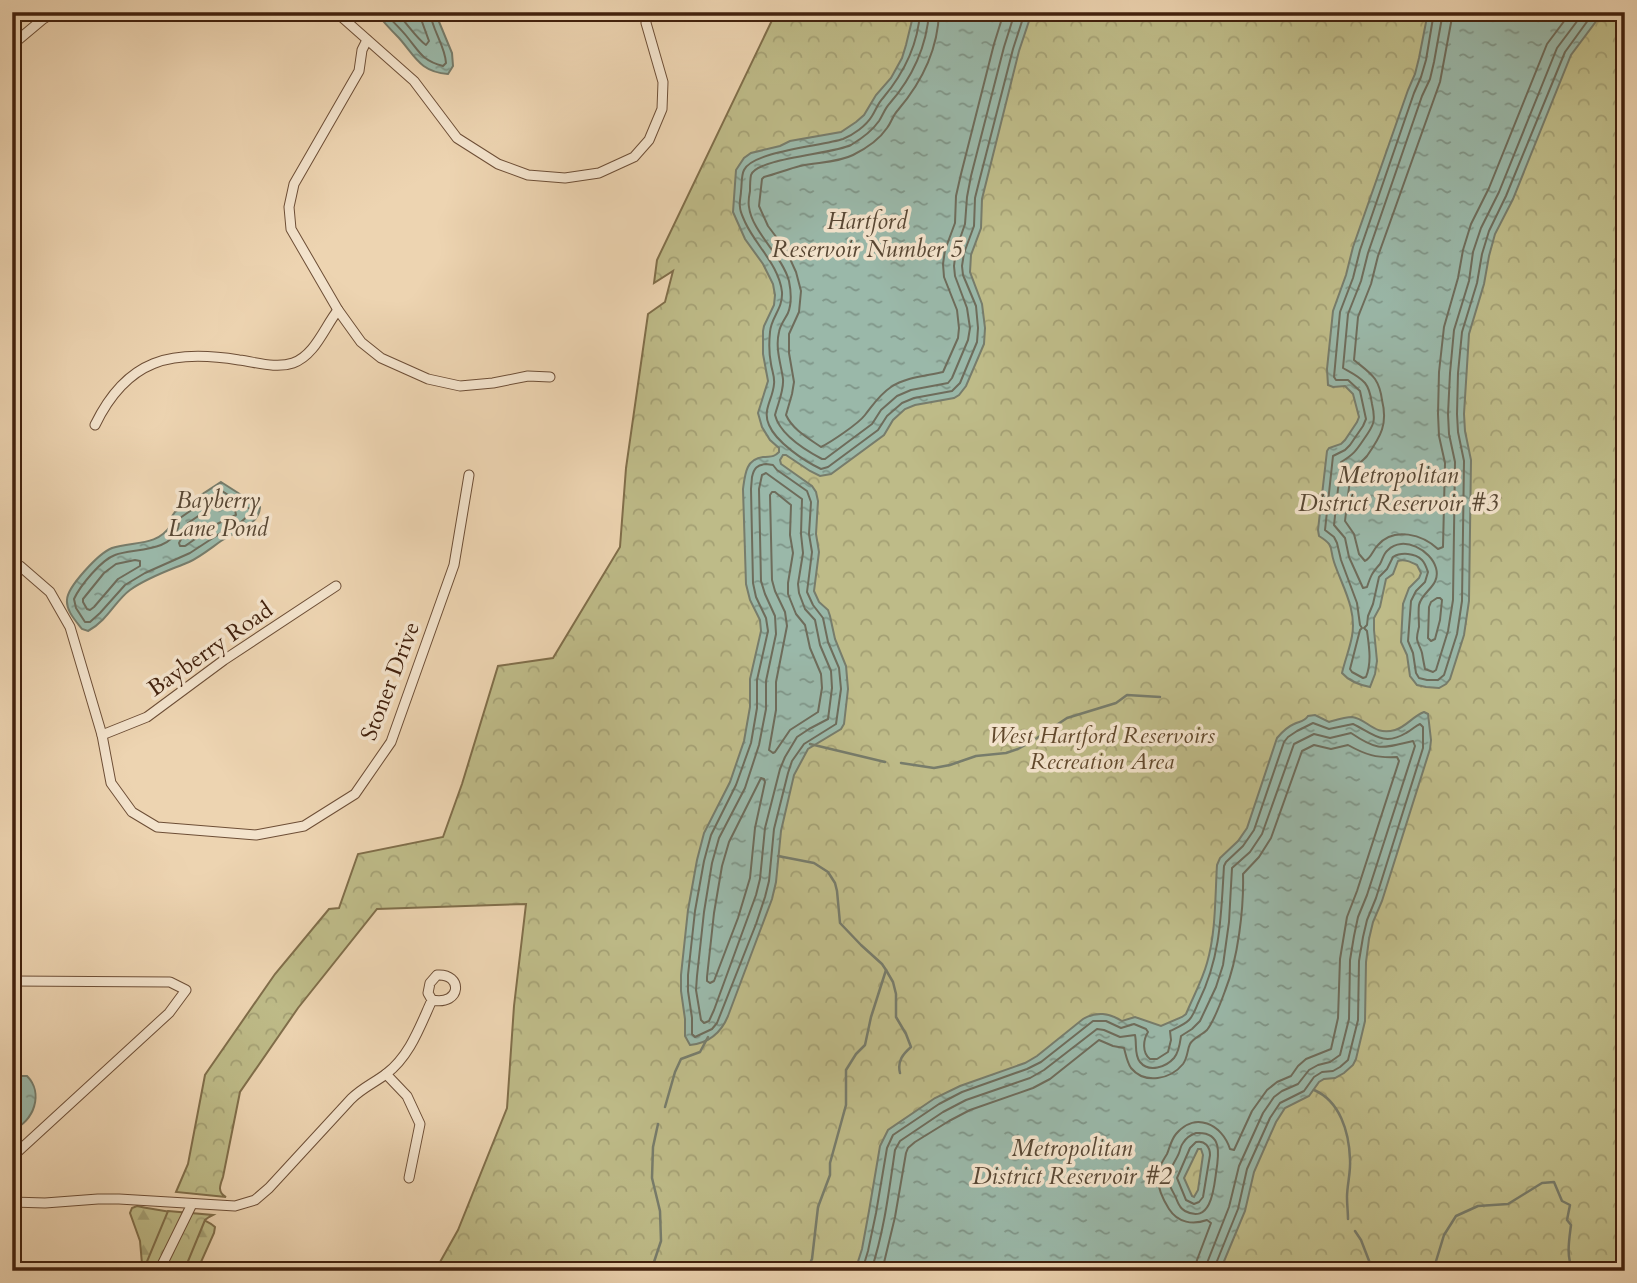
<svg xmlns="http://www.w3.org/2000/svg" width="1637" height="1283" font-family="Cardo,serif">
<defs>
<pattern id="forest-firs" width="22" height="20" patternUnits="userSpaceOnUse" patternTransform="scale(1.75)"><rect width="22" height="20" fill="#bebb88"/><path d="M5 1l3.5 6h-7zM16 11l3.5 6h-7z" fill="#a4a074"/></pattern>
<pattern id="park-crowns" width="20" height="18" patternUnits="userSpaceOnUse" patternTransform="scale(1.75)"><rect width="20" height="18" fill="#bebb88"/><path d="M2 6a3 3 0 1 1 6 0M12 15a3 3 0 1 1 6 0" fill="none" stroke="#a4a074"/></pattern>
<pattern id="water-ripples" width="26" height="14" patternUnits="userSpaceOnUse" patternTransform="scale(1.75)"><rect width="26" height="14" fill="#9ab8a9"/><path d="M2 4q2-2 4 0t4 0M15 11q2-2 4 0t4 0" fill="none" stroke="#7f9588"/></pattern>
</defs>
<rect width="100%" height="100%" fill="#edd4b1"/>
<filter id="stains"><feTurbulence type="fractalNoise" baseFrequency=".00286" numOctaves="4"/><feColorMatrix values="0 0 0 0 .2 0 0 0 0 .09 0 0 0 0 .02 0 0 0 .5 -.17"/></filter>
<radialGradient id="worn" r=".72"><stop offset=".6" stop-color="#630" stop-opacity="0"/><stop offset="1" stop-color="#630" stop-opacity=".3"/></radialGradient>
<!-- forest -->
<path fill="url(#forest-firs)" stroke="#806e4a" stroke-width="2" d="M137,1206C157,1211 201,1213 215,1227L214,1233L197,1271H137L142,1264L140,1241L130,1213L132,1208Z"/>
<!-- park -->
<g fill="url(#park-crowns)" stroke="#806e4a" stroke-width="2">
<path d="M776,12H1625V1271H435L458,1230L507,1108L514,1006L526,904L377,909L298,1008L240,1092L223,1177C220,1185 217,1192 226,1197L176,1192L188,1164L205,1075L209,1069L275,974L329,909L339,908L358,854L443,837L462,784L498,666L553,658L620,547L626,468L648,314L665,302L673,271L654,283L657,260Z"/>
<path d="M168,1211L213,1215L209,1217L205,1220L184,1271H143Z"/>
</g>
<!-- water -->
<g fill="url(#water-ripples)" stroke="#777c6b" stroke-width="2" fill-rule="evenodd">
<path d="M376,12H435L452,53L453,66L448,74C420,72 415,56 399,38C391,30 383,22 376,12Z"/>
<path d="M914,12H1032L1019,51L982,199L981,228L971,255L970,272L982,304L985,328L984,344L966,386L959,395L954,398L915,405L905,409L893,420L884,435L831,474L820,476L810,471L786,455H783L780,460L781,464L812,486L816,492L818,501L816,534L819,552L814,591L819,602L828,610L830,616L835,639L846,666L848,689L844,724L841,729L808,749L794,775L781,831L776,882L772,899L728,1016C721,1033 709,1043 690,1045L685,1036V1019L681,991V975L688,910L697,860L704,833L730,782L744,741L750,707V679L761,631L760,620L750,600L746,584L743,489C745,474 746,459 763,457C771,456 773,458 779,452V448L770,440L762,427L758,413L768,381L763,354V331L764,326L774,305L775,295L773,284L763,264L745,239L733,212L736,170L744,158L751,153L780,146L790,141L841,132L856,122L864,115L876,95L891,78L902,58L906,45Z"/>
<path d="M1428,12H1603L1571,55L1513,199L1495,234L1489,256L1484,284L1469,334L1464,414L1465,431L1471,460L1469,601L1464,635L1450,679L1446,684L1439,688L1426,687L1417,685L1410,676L1407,655L1401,642L1403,604L1409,588L1419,578L1421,573L1417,565C1411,562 1405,559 1398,561L1393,574L1386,579L1380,607L1374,618V630L1377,661L1375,674L1370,687C1360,685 1348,680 1342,673C1345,660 1350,648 1352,636C1357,609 1342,586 1334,562C1329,547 1335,546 1319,536L1318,530L1327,451L1329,448L1341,444L1345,440L1357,422L1359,417L1353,394L1345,386L1333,387L1328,385L1327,369L1333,311L1346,275L1353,247L1408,90L1415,74L1419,58Z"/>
<path d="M221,482L260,507C259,526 234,532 221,541C211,548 200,557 189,562C170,570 148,577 130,590C115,601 108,620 88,631L82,629C76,621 66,611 67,600C67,587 99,553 112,548C133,541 157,547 171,525L170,519L175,512Z"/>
<path d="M1424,712L1428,714L1431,740L1430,749L1382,901L1373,922L1369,939L1366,962L1365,1021L1356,1059L1353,1065L1344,1073L1335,1078L1324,1079L1319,1082L1309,1096L1285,1108L1276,1122L1254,1172L1245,1211L1220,1271H855L862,1249L869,1211L880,1146L888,1130L935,1098L960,1086L1025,1063L1037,1056L1083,1019C1097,1011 1109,1013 1122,1021L1135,1017L1161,1026L1182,1017L1186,1014C1193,997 1202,981 1207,963C1216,932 1215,897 1217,865L1220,858L1238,841L1247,828L1277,738C1282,732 1287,727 1294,724C1300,721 1304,722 1308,716L1315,715L1329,722C1336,720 1345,717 1352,717C1368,719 1373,736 1395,730C1406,727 1413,716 1424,712ZM1198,1149H1201L1203,1155L1198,1190L1194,1197L1192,1196L1184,1178Z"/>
<path d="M21,1076H27C44,1093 34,1122 12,1130V1083Z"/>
</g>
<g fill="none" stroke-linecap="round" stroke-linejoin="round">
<!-- shore -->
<g stroke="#6e6c5b" stroke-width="2">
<path d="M384,12C392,21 401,29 408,38C420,53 423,61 443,66L446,63C445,45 432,30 430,12"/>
<path d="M396,12C406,22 417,39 426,45L429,41L421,19V12"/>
<path d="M920,12C918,46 904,73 883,98C878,103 876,110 872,116C866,126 853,135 843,139C822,146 753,151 744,170C741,176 742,185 741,191C741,196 739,202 740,207C740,212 743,217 745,222C756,246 779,265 782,292C783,309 771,317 770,332C769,342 769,354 771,364C772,371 775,377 774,384C773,399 762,410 769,425C776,442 804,461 821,469L828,467L878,430L887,416L902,403L914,398L952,391L960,383L977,342L978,328L976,306L963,275L962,266L964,253L974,226L975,198L980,178L1013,49L1025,12"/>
<path d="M929,12C927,46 912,78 890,103C885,108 883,115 879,121C872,131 861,139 851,145C833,154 757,158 751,175C750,180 750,186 750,191C749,196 748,202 749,207C752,232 782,255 789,281C791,291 792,303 788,313C785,319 780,325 779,332C775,348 781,364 783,379C784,391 778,403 775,415C780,435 805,450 822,459H825L872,424L881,410L897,396L911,390L948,383L952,378L968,340L970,328L967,308L955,276L954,266L956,250L965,224L967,197L971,176L1004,47L1015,12"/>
<path d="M939,12C938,49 921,83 898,110C893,115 891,123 887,128C879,140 865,149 853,155C837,163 817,162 800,166C788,169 776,174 764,177L762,179L759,206L768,226L786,250L796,272L801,291L799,312L789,334V353L794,382L792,394L786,415C793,430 808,438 821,447C831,442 858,424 865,415C873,405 879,395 891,387C906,377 926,376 943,372L958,338L959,328L957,310L944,277L943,264L945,250L955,223L956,196L961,174L994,44L1004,12"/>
<path d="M1434,12L1426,60L1421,77L1414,93L1360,250L1353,278L1340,312L1334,377L1336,380H1348L1360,391L1366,419L1363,426L1350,445L1345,450L1333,456L1325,530L1334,537L1337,543L1341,560L1357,603L1360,625L1362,628L1360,630L1350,669L1352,672L1363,678L1366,677C1372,662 1369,646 1367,631L1364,628L1367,625L1368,616L1373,604L1379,577L1387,569L1393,557C1401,552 1415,553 1422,560C1425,563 1427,569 1428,572L1425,582L1416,591L1411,601L1408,641L1413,653L1416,673L1419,678L1427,680H1438L1444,675L1457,634L1462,601L1464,461L1458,432L1457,414L1458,373L1462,332L1477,283L1482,254L1489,231L1506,196L1565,52L1594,12"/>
<path d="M1443,12L1434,62L1430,79L1422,96L1368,253L1361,281L1348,314L1343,368C1350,372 1359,376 1365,383C1370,389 1371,397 1372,404C1376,421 1374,425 1364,439C1356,451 1353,455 1341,462L1334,525L1345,538L1349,557L1363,588L1367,587C1371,575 1372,573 1380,564C1383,559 1383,554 1388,550C1403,535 1431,550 1436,568C1441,586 1422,591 1419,605C1418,612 1419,620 1419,627C1418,631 1417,634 1417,638C1417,643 1421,648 1422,653C1423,659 1424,664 1425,669L1433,672L1436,670L1448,631L1453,600L1455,462L1449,434L1448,414L1450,373L1454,330L1469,281L1473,252L1481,228L1499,192L1557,48L1584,12"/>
<path d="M1453,12L1440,82L1378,256L1371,284L1358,317L1354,360C1361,366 1369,371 1375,379C1379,385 1381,392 1382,400C1388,424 1381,436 1367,456C1362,462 1355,466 1351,471L1345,521L1354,534L1359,554L1365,561C1372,557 1372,551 1378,545C1394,526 1423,535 1438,549L1443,547L1445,463L1439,436L1438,414L1439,372L1444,327L1458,278L1463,250L1471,224L1489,188L1547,44L1571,12"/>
<path d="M766,464L773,465L777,470L807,491L811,502L809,534L812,552L807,592L813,605L823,618L828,642L839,668L841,689L836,724L804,744L792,761L788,773L774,829L769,881L765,897L756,924L717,1023L712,1029L695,1037L692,1034V1018L688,991V975L695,911L704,861L711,835L736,785L751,743L757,708V680L768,631L766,618L756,597L753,583L751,489L752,477C754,468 757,465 766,464Z"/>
<path d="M766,473L802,499L801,534L803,553L798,584L799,593L805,609L815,620L820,645L831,671L832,688L828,719L809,729L797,737L785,757L780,769L765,828L760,879L756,895L714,1010L709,1021L704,1023L701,1020L696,990L697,976L704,912L712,863L719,838L745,788L759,745L766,709V681L776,634L775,616L765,594L761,581L759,489L762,475Z"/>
<path d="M219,491H222L250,509V514L241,522L222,532L190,553L145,573L125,585L100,613L90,622H85L76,608L74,599C80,586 101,560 115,555C133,548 170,553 178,528C179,524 179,521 180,518Z"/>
<path d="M772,492H775L791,505L790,535L793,553L788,583V594L796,614L805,625L810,648L821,674L822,688L818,712L790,730L775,752L773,753L769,750L776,710V682L787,626L785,612L775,591L772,580L770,495Z"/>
<path d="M219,502H223L235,510L236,515L217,524L185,546H180L179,543L185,532L188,523Z"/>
<path d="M135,560L140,561V566L118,579L94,607L90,610L87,609L83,602V599L104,573L116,564Z"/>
<path d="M1437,598H1440L1442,600L1440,620L1435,639L1431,641L1428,638L1429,607L1431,602Z"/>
<path d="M761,778L764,779L765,782L755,828L750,878L738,918L714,981L710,983L707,981V977L714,913L722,866L729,842Z"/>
<path d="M1196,1133C1223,1131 1219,1155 1216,1173C1214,1188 1211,1225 1185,1211C1179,1208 1178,1203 1176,1198C1173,1191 1168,1185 1168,1178C1169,1168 1176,1161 1179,1153C1181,1148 1180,1147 1183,1143C1186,1138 1190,1135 1196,1133Z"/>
<path d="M1196,1142C1205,1140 1210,1147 1210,1155L1203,1197L1199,1202L1194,1204L1186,1200L1177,1178L1190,1148Z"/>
<path d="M862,1271L868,1251L876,1213L887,1148L893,1135L939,1104L962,1092L1027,1069L1041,1062L1093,1021H1106L1121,1028L1134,1024L1146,1029L1148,1032C1143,1040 1142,1053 1150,1059H1157L1168,1052L1171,1040L1170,1031C1176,1028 1184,1025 1189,1020C1194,1015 1196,1007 1199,1001C1221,956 1221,914 1224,866L1226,862L1243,846L1254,830L1284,742L1288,737L1297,731L1313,723L1329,729L1353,724C1372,733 1383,747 1406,733C1412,730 1415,726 1420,724L1423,727V748L1376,898L1367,920L1363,937L1359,961L1358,1020L1348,1060L1340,1067L1333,1071L1322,1072L1314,1077L1304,1091L1280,1103L1270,1118L1247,1169L1238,1209L1215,1266V1271"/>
<path d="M871,1271C884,1232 889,1191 895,1150L900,1141L943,1112L966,1100L1030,1078L1044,1070L1097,1029L1104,1030L1120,1037L1135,1035C1137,1044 1134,1055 1140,1062C1149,1073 1166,1067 1174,1058C1179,1052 1180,1043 1181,1036L1192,1029L1200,1021L1216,987L1223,965L1229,922L1232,868L1250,852L1262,834L1294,744L1314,734L1330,738L1351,733C1379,752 1382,748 1413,741L1415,746L1367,895L1358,917L1354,936L1350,960L1349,1019L1340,1055L1330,1062L1318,1065L1309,1070L1298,1084L1282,1091L1274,1097L1263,1113L1239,1166L1229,1207L1207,1263L1206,1271"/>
<path d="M882,1271L895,1217L906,1153L908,1148L915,1142L949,1121L970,1110L1033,1088L1050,1079L1099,1040L1113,1046L1124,1048C1126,1055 1127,1062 1131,1068C1145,1085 1171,1079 1183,1064C1188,1057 1187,1050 1190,1044C1193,1038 1202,1035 1207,1030C1214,1021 1221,1002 1225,991C1238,959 1244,908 1243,874L1259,857L1271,838L1302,751L1314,745L1331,749L1348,745C1366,755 1376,758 1397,757L1399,761L1357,891L1347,917L1340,959L1338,1018L1331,1049L1306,1059L1298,1066L1291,1076L1277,1082L1267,1090L1252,1111L1234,1150L1230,1149C1222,1124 1195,1111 1176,1134C1171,1140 1170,1147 1167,1154C1162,1162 1157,1170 1158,1179C1158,1189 1164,1201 1169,1209C1178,1223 1193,1225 1207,1220L1211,1223L1197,1260L1195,1271"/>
</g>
<!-- stream -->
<g stroke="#777c6b" stroke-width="2.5">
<path d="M810,744L885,762"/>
<path d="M901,763L934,768L950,765L976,756L1006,753L1018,749L1034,740L1067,718L1116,703L1127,695L1160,697"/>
<path d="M778,856L814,863L828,872L835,883L837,891L840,923L861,945L882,964L886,970L871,1017L865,1045L856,1054L846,1070V1105L830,1163V1175L818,1207L812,1259L806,1271"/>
<path d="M886,970L893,982L896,994V1017L906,1034L911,1047C903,1054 897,1061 900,1073"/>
<path d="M1314,1090C1340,1101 1349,1132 1350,1159C1351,1172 1347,1185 1347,1197C1347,1205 1348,1212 1348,1219"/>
<path d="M665,1107L675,1072L681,1059L700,1052L708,1037"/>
<path d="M1355,1231L1361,1240L1373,1271"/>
<path d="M651,1271L661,1241L660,1211L652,1178L653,1147L658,1124"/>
<path d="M1433,1271L1444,1235L1456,1216L1478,1206L1508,1204L1542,1183L1554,1182L1562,1201L1570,1205L1567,1220L1571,1225C1569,1241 1566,1256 1573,1271"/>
</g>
<!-- street casing -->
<g stroke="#6d4e36" stroke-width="11">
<g id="street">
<path d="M336,12L414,81L457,138L498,164L528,175L565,178L599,173L634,157L649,140L662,109L663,82L646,23L647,12"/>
<path d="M367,40L362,50L359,71L294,184L289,207L291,229L338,310L361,342L381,358L428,379L460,386L493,383L528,376L550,377"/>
<path d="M12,45L43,19L55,12"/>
<path d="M95,425C127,359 171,349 239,360C256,362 276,369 293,363C315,355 324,328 338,310"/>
<path d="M12,564L20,566L50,592L70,627L102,735L111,783L132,812L157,827L256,835L304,826L355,794L391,742L454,565L469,475"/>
<path d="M102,735L147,717L224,660L336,586"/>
<path d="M12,981L170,982L186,990L169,1013L12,1157"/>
<path d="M386,1074L407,1096L420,1124L409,1178"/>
<path d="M12,1202L45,1203L98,1199H119L235,1206L255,1200L269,1188L351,1099C362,1088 374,1083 386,1074C410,1056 420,1026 432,1000L428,993L430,983L437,975C463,973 462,1006 432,1000"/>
<path d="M159,1271L192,1204"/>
</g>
</g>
<!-- street -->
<use href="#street" stroke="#f3e3cc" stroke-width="9"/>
</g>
<g text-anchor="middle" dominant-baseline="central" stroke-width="7" stroke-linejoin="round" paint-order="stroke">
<!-- street labels -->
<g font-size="23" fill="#42210d" stroke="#f3e3cc">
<text transform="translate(210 649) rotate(-35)">Bayberry Road</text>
<text transform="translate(390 681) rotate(-69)">Stoner Drive</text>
</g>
<!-- park labels -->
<g font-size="23" font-style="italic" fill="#61482c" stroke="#f3e3cc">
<text x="1102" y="735">West Hartford Reservoirs<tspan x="1102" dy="26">Recreation Area</tspan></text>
</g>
<!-- water labels -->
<g font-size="24" font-style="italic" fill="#584734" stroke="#f3e3cc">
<text x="867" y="221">Hartford<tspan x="867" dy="28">Reservoir Number 5</tspan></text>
<text x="1398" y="475">Metropolitan<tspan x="1398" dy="28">District Reservoir #3</tspan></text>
<text x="218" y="500">Bayberry<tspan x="218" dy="28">Lane Pond</tspan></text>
<text x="1072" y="1148">Metropolitan<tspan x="1072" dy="28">District Reservoir #2</tspan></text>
</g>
</g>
<!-- margin -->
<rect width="1637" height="1283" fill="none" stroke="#edd4b1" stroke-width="42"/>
<rect x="14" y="14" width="1609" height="1255" fill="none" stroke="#42210d" stroke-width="3.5"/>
<rect x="21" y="21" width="1595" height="1241" fill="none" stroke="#42210d" stroke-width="2"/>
<rect width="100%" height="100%" filter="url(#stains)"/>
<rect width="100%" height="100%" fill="url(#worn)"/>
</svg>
